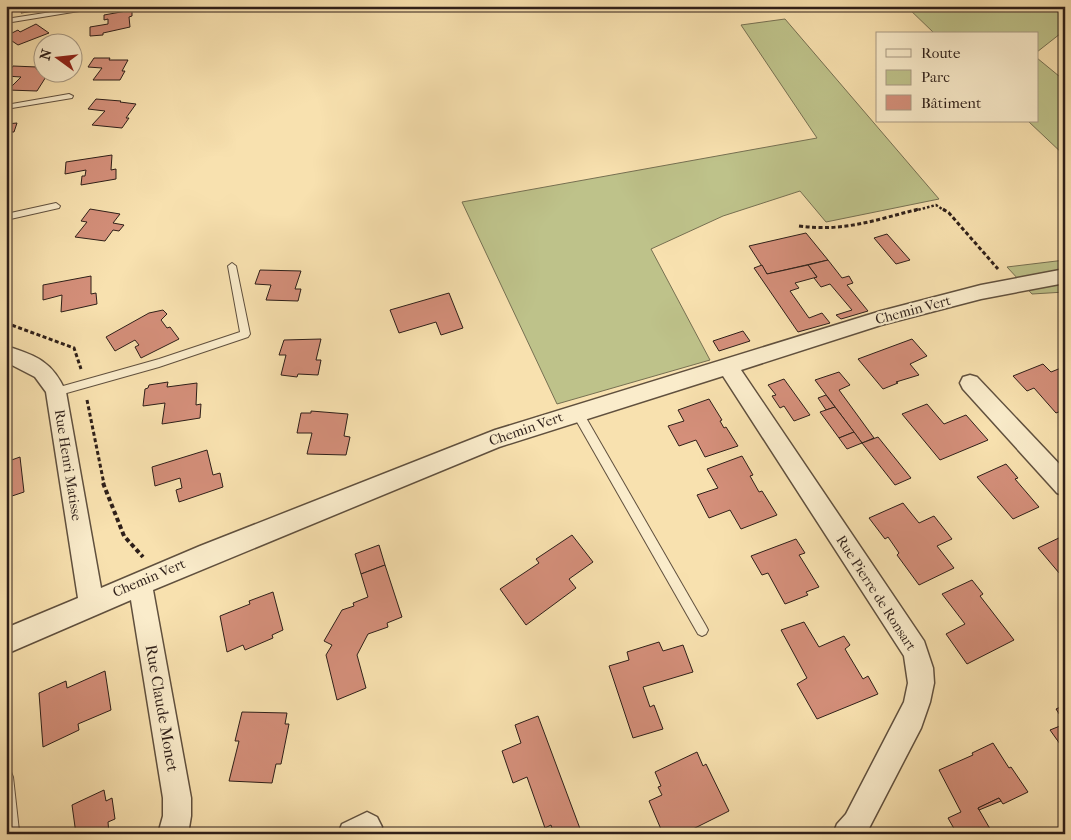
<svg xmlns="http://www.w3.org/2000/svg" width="1071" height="840" font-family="'IM FELL French Canon',serif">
<rect width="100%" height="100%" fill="#f8e1af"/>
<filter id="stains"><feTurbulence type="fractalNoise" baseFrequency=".004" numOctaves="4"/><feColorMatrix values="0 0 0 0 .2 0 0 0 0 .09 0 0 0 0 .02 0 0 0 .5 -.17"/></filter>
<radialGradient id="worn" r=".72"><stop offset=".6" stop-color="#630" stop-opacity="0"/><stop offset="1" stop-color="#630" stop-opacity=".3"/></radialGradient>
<!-- green -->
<g fill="#bec28a" stroke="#767052">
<path d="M906,6H1065V30L1037,52V34H935Z"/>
<path d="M785,19L939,199L826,222L800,191L723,216L651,249L710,360L557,404L462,202L817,138L741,25Z"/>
<path d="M1037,58L1065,81V156L1028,121H1037Z"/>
<path d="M1065,260V292L1032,294L1007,267Z"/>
</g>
<!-- building -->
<g fill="#d48f7a" stroke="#2e1f19">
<path d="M24,6H48V9L21,13Z"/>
<path d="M132,10V16L129,17L130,27L103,33V35L90,36V27L108,24V19L104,20V15Z"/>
<path d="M36,24L49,33L18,45L6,37V36L18,30L20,32Z"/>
<path d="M94,58H110L109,60H128L122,71H125L120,80H93L102,68L88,67Z"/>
<path d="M13,66L37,67L36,69H42V72H49L37,91L8,90L21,77L6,76Z"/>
<path d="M96,99L121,101L120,102L136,104L126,118H129L122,128L92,125L105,111L88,109Z"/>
<path d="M17,123L14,132H11L6,144V124Z"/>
<path d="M112,155L111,170L116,169V179L81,185L82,176H85L86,170L65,174L66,162Z"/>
<path d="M90,209L120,214L113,223L124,225L119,231L113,230L105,241L75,237L87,222L81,221Z"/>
<path d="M806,233L828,260L767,274L749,246Z"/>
<path d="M887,234L910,260L896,264L874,238Z"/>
<path d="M828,260L842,278L849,276L853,283L847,285L868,311L841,319L836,315L852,310L830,284L821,287L814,278L817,277L808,265Z"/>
<path d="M762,265L767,274L808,265L817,277L795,283L799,288L790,291L809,318L822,313L830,323L798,332L754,268Z"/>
<path d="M260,270L301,271L295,289H301L298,301L266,300L271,285L255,284Z"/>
<path d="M91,276V294L96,293L97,304L61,312L62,295L43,300V285Z"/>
<path d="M449,293L463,328L441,335L436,322L399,333L390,310Z"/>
<path d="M163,310L167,314L161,320L167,328L170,327L179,339L141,358L135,347L139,345L135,340L115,351L106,337L149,313Z"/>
<path d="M743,331L750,341L719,351L713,341Z"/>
<path d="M321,339L316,360H321L318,375L298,374L297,377L281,375L286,355H279L284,340Z"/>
<path d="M912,339L927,356L910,364L919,375L896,382L898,383L883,389L858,359Z"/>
<path d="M1043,364L1051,372L1061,368L1065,372V415L1061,411L1056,413L1034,388L1027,391L1013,376Z"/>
<path d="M839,372L850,385L839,390L874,438L862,443L815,380Z"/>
<path d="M784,379L810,415L794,421L784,406L780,408L772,396L776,395L768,385Z"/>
<path d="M168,382L167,387L197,383L196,405L201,404L200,418L162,424L165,403L143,406L145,389L148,388L149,385Z"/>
<path d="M826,395L835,407L826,410L818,398Z"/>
<path d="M709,399L722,420L720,421L724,428L726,427L738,446L705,457L696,440L679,446L668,426L684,421L678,410Z"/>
<path d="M927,404L944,424L966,415L988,440L940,460L902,414Z"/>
<path d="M835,407L854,432L839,438L820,412Z"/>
<path d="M311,411L348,414L344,436L350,437L346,455L307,454L312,433H297L301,413H311Z"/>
<path d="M854,432L862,443L847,449L839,438Z"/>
<path d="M878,437L911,478L895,485L862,443Z"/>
<path d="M207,450L213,475L220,473L223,487L179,502L176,490L182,488L180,478L155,486L152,467Z"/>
<path d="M742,456L753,475L750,476L759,492L762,491L777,515L741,529L730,510L709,518L697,495L718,488L707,469Z"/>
<path d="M20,457L24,492L6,498V462Z"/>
<path d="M1006,464L1018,478L1015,479L1039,507L1013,519L977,477Z"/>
<path d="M903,503L919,523L934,516L952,539L937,546L954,568L919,585L897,555L899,553L888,537L885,539L869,518Z"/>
<path d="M572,535L593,562L569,579L576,588L526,625L500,589L539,563L536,559Z"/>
<path d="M1065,535V580L1038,548Z"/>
<path d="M796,539L805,553L799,555L819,587L806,592L808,595L785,604L768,573L762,575L751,556Z"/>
<path d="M379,545L385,565L361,574L355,554Z"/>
<path d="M385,565L402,617L387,623L388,627L368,634L357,655L366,688L337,700L326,655L332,645L324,641L342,610L354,606L353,603L368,597L361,574Z"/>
<path d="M972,580L983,594L980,596L1014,640L967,664L946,634L965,624L942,594Z"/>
<path d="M273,592L283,630L272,635L273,638L245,650L243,645L227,652L220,616L250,604L249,601Z"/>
<path d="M804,622L819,647L844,636L850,645L845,649L863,679L868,676L878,694L817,719L797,684L807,678L781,630Z"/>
<path d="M659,642L663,651L683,645L693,672L643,687L650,707L654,705L663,729L633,738L609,666L629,660L627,652Z"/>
<path d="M105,671L111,710L78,724L79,730L43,747L39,693L66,681L67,688Z"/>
<path d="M1065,705V723L1056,709Z"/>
<path d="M242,712L287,713L285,724H289L281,764H276L272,783L229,781L239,741H235Z"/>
<path d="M538,716L582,834H554L551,825L545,828L527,777L513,783L502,751L521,743L515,725Z"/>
<path d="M1065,724V751L1050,730Z"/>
<path d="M993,743L1009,768L1011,767L1028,792L1003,804L999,798L978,808L993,834H957L948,818L961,812L939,770L973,755L972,753Z"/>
<path d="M697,752L703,766L706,764L729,811L683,834L680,829L671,834H663L649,801L662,795L658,787L661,786L655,772Z"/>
<path d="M104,790L106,801L112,798L115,819L108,822L109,834H76L72,805Z"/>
<path d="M999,798L1001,801L979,810L978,808Z"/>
</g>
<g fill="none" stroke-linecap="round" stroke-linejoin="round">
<!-- lane casing -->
<g stroke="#60503e" stroke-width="2">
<g id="lane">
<path d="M77,8L79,9V11L6,23V19Z"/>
<path d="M69,94L73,96L72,98L6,109V105Z"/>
<path d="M56,203L60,206L59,208L6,220V214Z"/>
<path d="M232,263L236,266L250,334L248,337L159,367L56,396L53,395L51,392L53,389L56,388L159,359L240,332L228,266Z"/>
<path d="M577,408L581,409L706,626L708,630L706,634L702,636L698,634L573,415L572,412L573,409Z"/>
<path d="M6,770L11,772L13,777L19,831L18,834H6Z"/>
</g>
</g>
<!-- street casing -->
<g stroke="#60503e" stroke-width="3">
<g id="street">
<path d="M1065,269V283L981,299L881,325L741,370L924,641L933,668L934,683L930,702L921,728L866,834H833L837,824L846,814L904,702L908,683L904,656L723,376L499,447L153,590L191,798V816L188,834H158L163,816V798L131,600L6,654V628L78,598L46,392L35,377L6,362V346C37,356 52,361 66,392L101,588L200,546L495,430L881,311L981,285Z"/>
<path d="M970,375L977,377L1065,470V496L1057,493L963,389L960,383L963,377Z"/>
<path d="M367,812L377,817L382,827L379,834H338L342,824Z"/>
</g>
</g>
<!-- path-far2 -->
<path stroke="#2e1f19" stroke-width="2.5" stroke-dasharray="2.5 2" stroke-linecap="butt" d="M914,211L936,205L945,211"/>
<!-- path-far1 -->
<g stroke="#2e1f19" stroke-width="3" stroke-dasharray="4 2.5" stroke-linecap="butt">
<path d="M943,209L949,213L998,269"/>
<path d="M799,226C844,232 875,220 919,209"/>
<path d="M6,323L74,348L81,369"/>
<path d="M87,400L104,484"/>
</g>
<!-- path -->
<path stroke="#2e1f19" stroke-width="4" stroke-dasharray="4.5 3" stroke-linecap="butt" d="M103,483L124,536L143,557"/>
<!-- lane -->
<use href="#lane" fill="#faeccb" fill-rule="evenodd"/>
<!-- street -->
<use href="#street" fill="#faeccb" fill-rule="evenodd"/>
</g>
<g text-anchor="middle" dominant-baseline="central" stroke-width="4.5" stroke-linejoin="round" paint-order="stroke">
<!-- street labels -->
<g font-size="14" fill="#2e1f19" stroke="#faeccb">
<text transform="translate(913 310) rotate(-15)">Chemin Vert</text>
<text transform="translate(526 429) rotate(-19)">Chemin Vert</text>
<text transform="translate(68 465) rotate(81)">Rue Henri Matisse</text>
<text transform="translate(149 578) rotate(-23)">Chemin Vert</text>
<text transform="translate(876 593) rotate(57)">Rue Pierre de Ronsart</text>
</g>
<!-- near-street labels -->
<g font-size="16" fill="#2e1f19" stroke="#faeccb">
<text transform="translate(162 708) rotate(80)">Rue Claude Monet</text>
</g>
</g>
<!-- margin -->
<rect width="1071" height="840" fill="none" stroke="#f8e1af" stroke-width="25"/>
<rect x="8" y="8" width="1056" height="825" fill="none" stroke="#2e1f19" stroke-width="2.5"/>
<rect x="12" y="12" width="1046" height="815" fill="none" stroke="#2e1f19"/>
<!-- legend -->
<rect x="876" y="32" width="162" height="90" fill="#faeccb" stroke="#a89a84"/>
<rect x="886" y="49" width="25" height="8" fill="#faeccb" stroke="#a89a84"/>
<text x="921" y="58" font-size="15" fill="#2e1f19">Route</text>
<rect x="886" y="70" width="25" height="15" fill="#bec28a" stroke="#a89a84"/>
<text x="921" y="82" font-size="15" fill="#2e1f19">Parc</text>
<rect x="886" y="95" width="25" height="15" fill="#d48f7a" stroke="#a89a84"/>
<text x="921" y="108" font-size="15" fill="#2e1f19">Bâtiment</text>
<!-- north arrow -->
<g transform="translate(58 58) rotate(285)"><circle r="24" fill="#faeccb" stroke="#a89a84"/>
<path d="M0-4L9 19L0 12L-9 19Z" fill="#8f2418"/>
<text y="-8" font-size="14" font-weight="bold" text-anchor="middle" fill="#2e1f19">N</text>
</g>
<rect width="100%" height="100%" filter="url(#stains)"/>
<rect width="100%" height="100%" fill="url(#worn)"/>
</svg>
